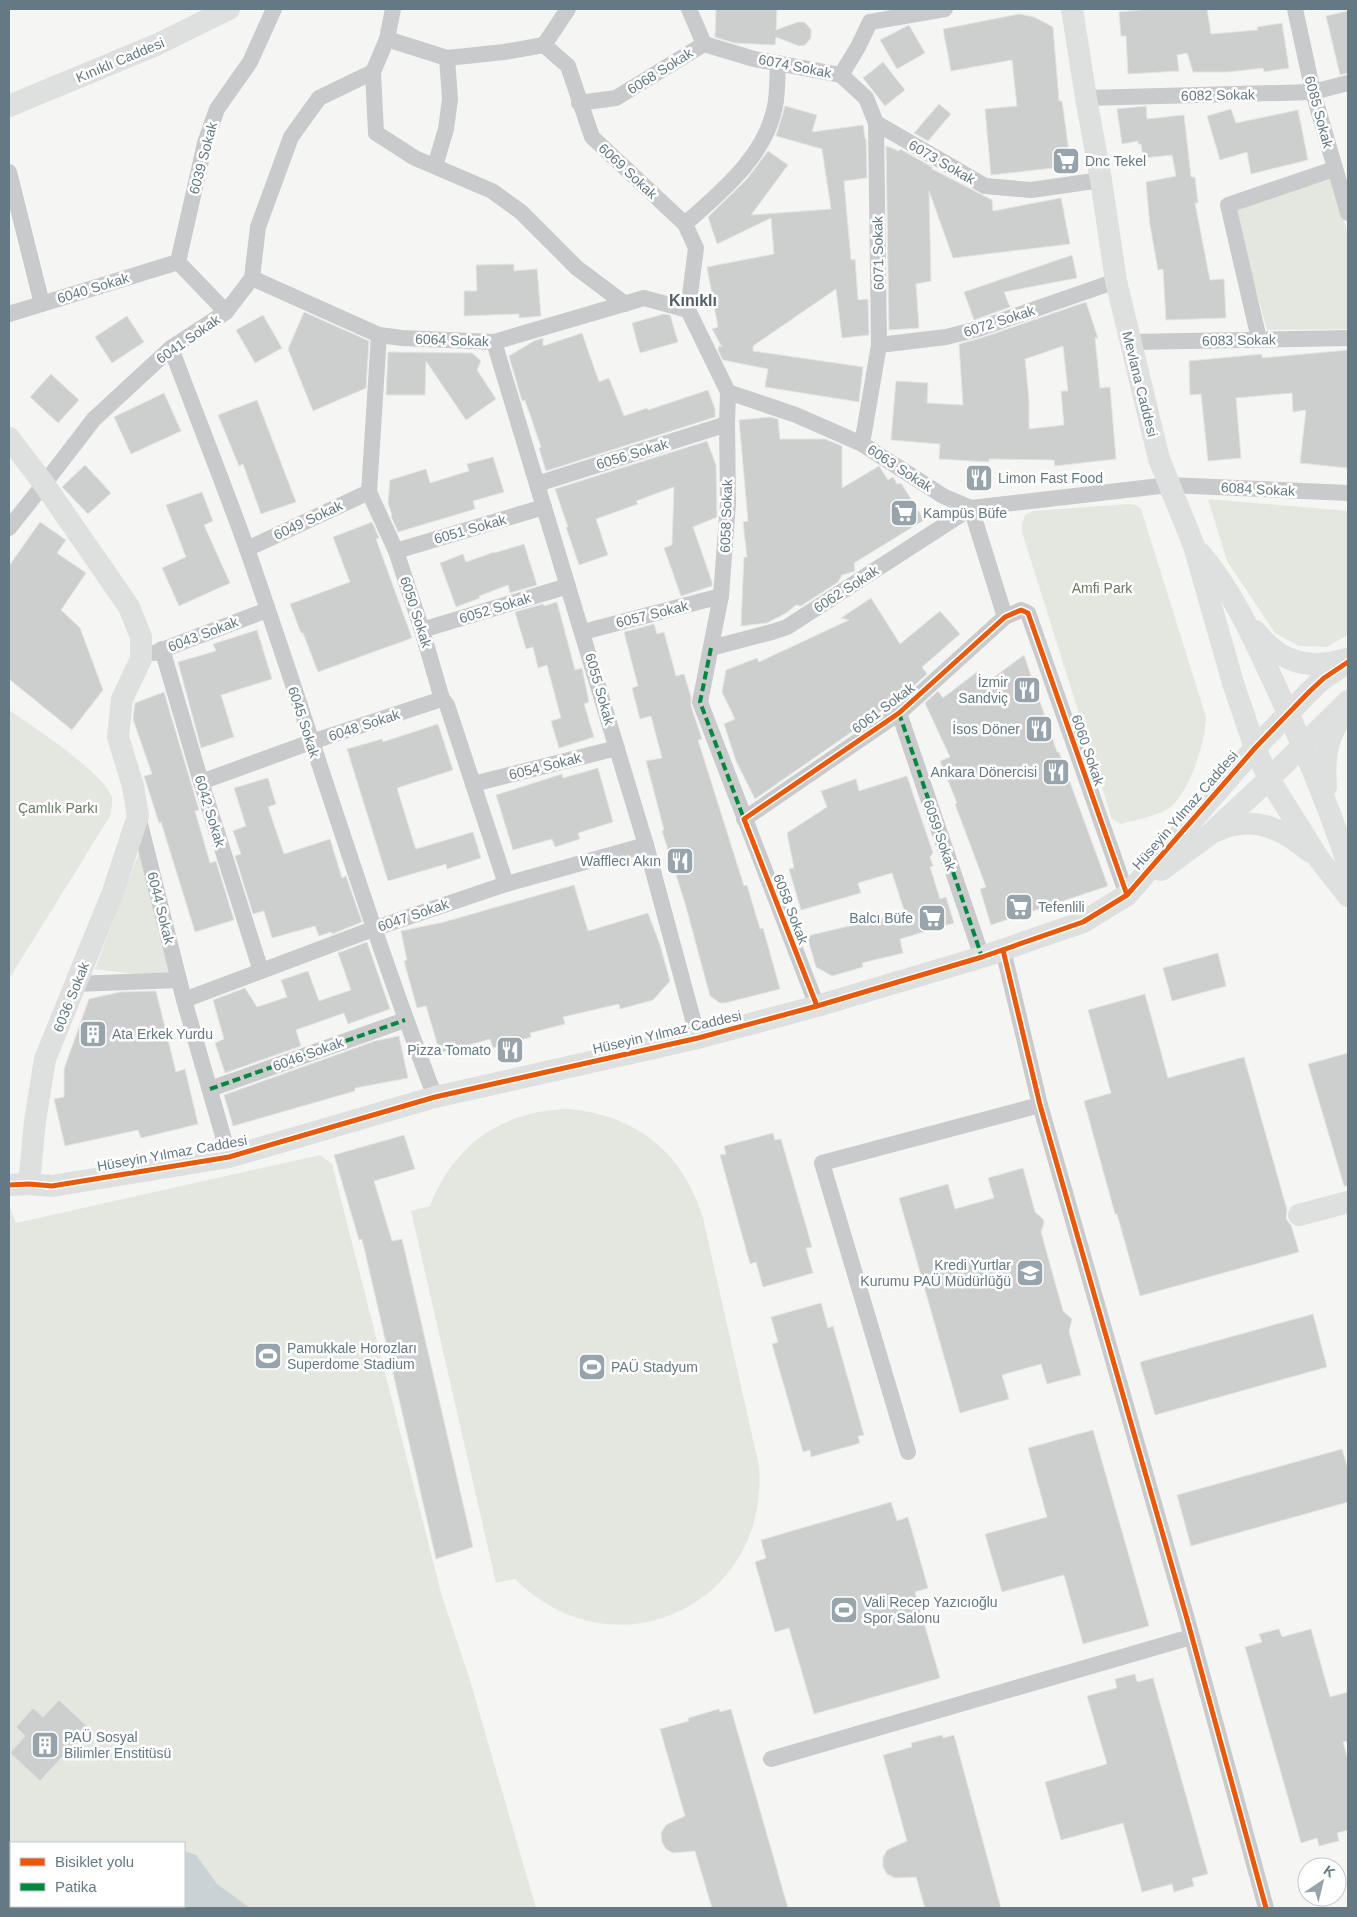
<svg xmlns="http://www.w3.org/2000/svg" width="1357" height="1917" font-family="Arial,sans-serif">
<rect width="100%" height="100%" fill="#f5f5f3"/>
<!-- green -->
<g fill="#e4e7e0" fill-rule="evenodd">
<path d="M1330,177L1348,233V329L1267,330L1234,210Z"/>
<path d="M1208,499L1348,511V635L1327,647L1299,646L1275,633L1227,561Z"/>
<path d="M1128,504L1136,505L1141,509L1206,717C1206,741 1188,798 1166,810C1153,817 1135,820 1121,824L1112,819L1022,532V524L1025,515L1033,511Z"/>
<path d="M9,710C31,725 104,773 112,797C113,802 111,811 110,816L9,979Z"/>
<path d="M139,853L179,980L95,969Z"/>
<path d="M570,1109C638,1116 683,1153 703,1218L759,1466C770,1605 614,1678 515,1579L496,1583L411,1211L430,1206C454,1144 503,1110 570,1109Z"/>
<path d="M320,1155L332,1164L441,1593L469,1677L536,1908H9V1205L16,1223ZM11,1843H184V1906H11Z"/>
</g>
<!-- water -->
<path fill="#c9d3d5" d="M184,1851L196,1855L217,1884L250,1908H116L118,1906H184Z"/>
<!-- building -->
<g fill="#cdcece" stroke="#e4e4e3" fill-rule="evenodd">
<path d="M716,9H777L776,30L798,22H804L811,29V38L805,45L799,46L776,37L775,45L734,43L715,37Z"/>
<path d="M1151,9H1207L1211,34L1258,30L1257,27L1282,23L1289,68L1264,72L1263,68L1228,72H1193L1187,53L1177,55L1179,71L1128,74L1126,36H1121L1119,12Z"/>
<path d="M1348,11V73L1340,75L1326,16Z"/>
<path d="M1019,14L1034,17L1053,27L1059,101H1062L1071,166L991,175L985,109L1017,106L1012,60L951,71L943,29Z"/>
<path d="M909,25L925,53L897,69L880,40Z"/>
<path d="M883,62L905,90L885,106L863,78Z"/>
<path d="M939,104L951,114L928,141L914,133Z"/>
<path d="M785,106L817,115L812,132L863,125L865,138L866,139L867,178L844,181L851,260L855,259L858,300L868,299L869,335L842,338L836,289L753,346V351L863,367L859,402L765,387L768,369L723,360L718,350L719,346L722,347L712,329L718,327L707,267L774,254L771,218L717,244L708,217L747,179L768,151L788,165L751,215L831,209L822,149L776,136Z"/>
<path d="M1146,106L1147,119L1184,115L1191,177H1195L1198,203H1195L1210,280L1224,279L1226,318L1166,320L1163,269L1158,270L1150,225L1146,182L1176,176L1172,155L1143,158L1141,144H1138V141L1122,144L1117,109Z"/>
<path d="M1231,109L1236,123L1298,110L1308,160L1251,174L1247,152L1220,160L1207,116Z"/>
<path d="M886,146L899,151L900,149L932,167V169L992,200L993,211L1061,198L1070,244L953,258L929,191L931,281L916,284L919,328L889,330Z"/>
<path d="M1072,255L1077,278L1004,292L1010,307L974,320L964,292Z"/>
<path d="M514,264V271L537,269L541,316L519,318V314L464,316V291H477L476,265Z"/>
<path d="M1086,302L1098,338H1095L1100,388L1110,387L1116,459L1055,466L1054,460L989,459V462L939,459L940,444L891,440L896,381L928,383L927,403L963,405L959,344L981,338ZM1063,346L1068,391H1061L1064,425L1029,429V400L1025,359Z"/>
<path d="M304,312L369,341L366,388L313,411L288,349Z"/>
<path d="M664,314L670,315L678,342L640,353L632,323Z"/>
<path d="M263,315L282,348L255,363L236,330Z"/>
<path d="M127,316L144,342L112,363L95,337Z"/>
<path d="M582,333L599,382L609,378L624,416L647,408L648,410L708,390L715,409V417L546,471L539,448L541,447L525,400L522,401L509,356L534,341L543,338V346Z"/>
<path d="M1348,350V468L1300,463L1306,410L1293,412L1292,393L1236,398L1241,458L1208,461L1201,394L1190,395L1189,361L1262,354V358Z"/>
<path d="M388,352L472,353L481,361L477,370L496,399L466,420L426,361L425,395H386Z"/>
<path d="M51,374L79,400L58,423L30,397Z"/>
<path d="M164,393L181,431L131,454L114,417Z"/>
<path d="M257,400L296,502L261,514L243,464L239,466L218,415Z"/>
<path d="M770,417L778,419L780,439H825L842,446V488L879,466L888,480L893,477L897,484L901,483L924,520L854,563L855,571L842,575L838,582L801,606L796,605L786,613L767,623L741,626L744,557H747L743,522L748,521L739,420Z"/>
<path d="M707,441L716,465L717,517L693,527L712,582V586L681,596L664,548L672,545L674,487L636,501L638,504L596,519L608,555L579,565L566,527H568L555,489Z"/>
<path d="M493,457L504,492L473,501L475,509L398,532L391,516L392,515L388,503L390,480L426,469L430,483L469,471L467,464Z"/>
<path d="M85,465L111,493L88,514L62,487Z"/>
<path d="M202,492L213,521L204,525L230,583L179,606L162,568L186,557L166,505Z"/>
<path d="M40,522L66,540L57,553L86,573L61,610L80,628L103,690L72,730L9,679V566Z"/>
<path d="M372,522L379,538L376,539L412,638L318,672L303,633H301L290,604L350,582L333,537Z"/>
<path d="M524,544L537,585L510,593L508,585L479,596L480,598L456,607L440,563L463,554L466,562L494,552V553Z"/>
<path d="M871,598L900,644L940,611L960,634L922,667L927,674L899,699L755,799L736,761L724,724L735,719L722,692L726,670L757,658L759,662L849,620L841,618Z"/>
<path d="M557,602L575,670L582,668L589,702L584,704L594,737L559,748L551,721L561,718L547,665L538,668L533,647L526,649L515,612L543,604L544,606Z"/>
<path d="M654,624L657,634L664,632L676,676L684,674L691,697V706L702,739L698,740L744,886L747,885L760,929L763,928L780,989L725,1003H720L710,996L685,903L662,831L664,830L646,761L662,758L651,716L640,719L632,688L638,686L624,632Z"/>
<path d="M257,630L272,679L221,695L234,737L201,748L178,662L216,651L213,644Z"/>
<path d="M1024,655L1057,752H1059L1108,886L991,925L980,889L986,887L955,804L957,803L940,761L950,757L925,703L938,691L943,698L978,671L983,685Z"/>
<path d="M164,692L199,810L195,811L210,863L216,861L234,920L195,932L161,822L159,823L144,776L152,774L133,719L135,703Z"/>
<path d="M438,724L453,770L397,788L414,844L416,849L473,832L481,858L447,869L446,864L388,881L347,749L382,739L383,742Z"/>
<path d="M598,768L613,822L578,833L580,839L555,847L552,839L513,850L496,795L562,774L563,778Z"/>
<path d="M907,776L933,853L930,857L933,866L930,867L940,899L946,897L954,923L900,939L903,953L862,963L863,967L832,976L816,967L807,936L905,913L892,873L858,883L861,893L801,910L789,869L794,868L787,833L827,807L821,791L856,779L859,791Z"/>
<path d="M268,778L276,804L268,807L284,854L330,839L342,878L346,876L362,922L332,934L331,932L319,936L315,926L272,938L264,911L253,914L235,856L241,854L233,831L246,826L234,788Z"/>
<path d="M574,885L588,931L648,913L660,945L670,981L653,1000L620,1009L619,1004L563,1017L565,1024L530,1033L531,1037L493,1048L490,1039L440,1053L426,1006L417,1008L404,961L407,960L401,931L444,922Z"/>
<path d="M367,942L390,1009L348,1024L344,1013L296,1030L301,1046L225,1073L215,1043L224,1039L213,1000L245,988L257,1007L287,997L281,980L308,971L319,1001L351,990L338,953Z"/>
<path d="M1218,953L1226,986L1172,1001L1163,968Z"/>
<path d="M156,991L176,1072L185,1069L198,1124L141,1138L138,1130L65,1146L54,1099L64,1097V1069L89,999L120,992Z"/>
<path d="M1145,994L1168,1078L1244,1057L1287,1210L1286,1219L1291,1225L1299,1252L1140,1296L1117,1214H1115L1084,1101L1111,1093L1088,1010Z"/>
<path d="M399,1036L408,1078L355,1088V1091L233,1126L224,1095L375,1041Z"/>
<path d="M1348,1053V1186H1344L1308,1064Z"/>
<path d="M773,1133L775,1140L781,1139L812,1247L806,1248L813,1273L763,1287L756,1262L750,1264L720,1155L726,1154L724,1146Z"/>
<path d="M404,1135L415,1169L374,1181L392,1241L402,1239L473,1547L436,1559L362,1239L359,1240L334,1155Z"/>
<path d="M1023,1168L1035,1212L1043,1219L1044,1223L1041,1232L1063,1311L1072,1319L1069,1331L1081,1375L1047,1384L1041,1364L1002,1375L1009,1399L960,1413L899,1198L948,1184L955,1209L994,1198L988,1178Z"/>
<path d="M821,1303L828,1328L833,1326L864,1435L858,1436L860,1443L811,1457L810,1450L803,1452L772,1344L778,1342L771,1317Z"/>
<path d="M1313,1314L1327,1367L1155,1415L1140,1362Z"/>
<path d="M1093,1430L1149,1626L1083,1644L1064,1575L1002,1592L985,1534L1047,1517L1028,1448Z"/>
<path d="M1342,1449L1348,1470V1502L1191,1546L1177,1495Z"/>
<path d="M891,1502L897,1521L908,1517L928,1588L915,1592L940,1678L814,1714L789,1628L775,1632L755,1562L766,1558L761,1540Z"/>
<path d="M1279,1629L1282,1637L1311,1629L1330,1697L1348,1692V1741L1343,1742L1348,1761V1830L1337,1833L1339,1841L1319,1846L1317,1838L1301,1843L1245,1647L1262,1642L1259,1634Z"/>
<path d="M1135,1674L1137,1682L1153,1678L1208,1874L1192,1878L1194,1886L1174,1892L1172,1884L1142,1892L1123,1823L1061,1840L1045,1782L1107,1764L1087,1696L1117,1688L1115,1679Z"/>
<path d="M59,1700L89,1728L40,1781L10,1753L25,1736L16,1727L33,1708L43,1717Z"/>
<path d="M719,1709L720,1712L731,1709L788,1908H712L695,1851L673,1853L666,1849L662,1842L661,1833L666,1825L685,1816L660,1729L689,1721L688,1718Z"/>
<path d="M942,1735L943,1738L954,1735L1001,1908H925L916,1877L895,1878L887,1874L883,1867V1858L887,1850L907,1841L883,1755L912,1747L911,1743Z"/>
</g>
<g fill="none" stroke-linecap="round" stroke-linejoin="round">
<!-- street -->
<g stroke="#c9cacb" stroke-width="16">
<path d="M1295,9L1313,92L1348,213"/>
<path d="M387,39L447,58L504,52L544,45L568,66L592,137L685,224L696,248L688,310"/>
<path d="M704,44L754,59L841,75L858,47L870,22L945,9"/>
<path d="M544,45L568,9"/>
<path d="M373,72L376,133L415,158L492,191L521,212L577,268L625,304"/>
<path d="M841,75L866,98L876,123L879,345L862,444"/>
<path d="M1086,98L1313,92L1348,83"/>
<path d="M579,103L616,98L704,44L689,9"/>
<path d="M876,123L985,186L1031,190L1101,180"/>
<path d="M435,166L446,129L450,99L447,58"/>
<path d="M9,172L42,304"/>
<path d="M685,224C721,192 766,156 775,106C778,92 777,77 778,63"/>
<path d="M178,262L205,143L217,109L250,62L274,9"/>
<path d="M178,262L226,312"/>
<path d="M252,278L379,335L402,338L494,342L644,298L688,310"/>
<path d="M688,310L728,392L796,415L862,444L943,496L971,508L1169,485L1348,493"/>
<path d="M9,314L178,262"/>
<path d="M379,335L369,492L396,551L422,630L442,699L447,705L506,884"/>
<path d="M1259,339L1228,205L1334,169"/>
<path d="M494,342L646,845L698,1038"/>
<path d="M1130,342L1348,338"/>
<path d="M879,345L946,337L978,329L1116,281"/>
<path d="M171,348C196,415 223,482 247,549C311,732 366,917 435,1097"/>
<path d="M728,392L727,424L728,503L721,596L700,702L817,1006"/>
<path d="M537,484L727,424"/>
<path d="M971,508L1005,617"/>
<path d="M9,528L44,484L94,419L171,348L226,312L252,278L258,227L291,137L319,98L373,72L387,39L393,9"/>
<path d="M247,549L369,492"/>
<path d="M396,551L544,507"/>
<path d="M422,630L568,586"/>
<path d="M583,632L721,596"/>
<path d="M711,648L772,632L787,627L971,508"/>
<path d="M162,649L201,782L261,971"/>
<path d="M154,653L267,610"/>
<path d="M899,713L982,957"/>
<path d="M201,782L311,742L442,699"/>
<path d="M473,784L617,748"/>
<path d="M138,816L184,1000L229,1157"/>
<path d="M744,819L899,713L1005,617L1021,610L1028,613L1127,895"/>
<path d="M1003,950L1040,1105L1187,1619L1266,1908"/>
<path d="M75,984L179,980"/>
<path d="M184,1000L373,929L506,884L646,845"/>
<path d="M210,1089L405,1020"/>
<path d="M908,1452L822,1163L1040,1105"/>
<path d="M771,1759L1191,1637"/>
</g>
<!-- secondary -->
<g stroke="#dedfdf" stroke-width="22">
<path d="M1072,9L1086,98L1101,180L1116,281L1159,459L1194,546L1233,683L1255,748L1269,779L1319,859L1348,896"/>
<path d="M9,106L156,45L229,9"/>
<path d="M9,438L44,484L129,607L141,637V659L122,699L118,737L133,786L138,816L113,892L45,1059L35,1121L29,1184"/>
<path d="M1201,554C1235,595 1255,641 1277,689C1304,747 1328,804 1348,865"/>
<path d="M1255,631C1280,662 1308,671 1346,659"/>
<path d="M1326,787C1324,758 1326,741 1341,717"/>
<path d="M1216,831C1252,814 1282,828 1310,852"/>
<path d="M1161,870L1209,835L1269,779L1348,701"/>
<path d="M9,1185L29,1184L52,1186L229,1157L435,1097L698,1038L817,1006L982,957L1083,922L1127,895L1255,748L1310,691L1324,678L1348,662"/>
<path d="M1299,1215L1348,1202"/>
</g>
<!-- quiet -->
<g stroke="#00873e" stroke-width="4" stroke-dasharray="8 4" stroke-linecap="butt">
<path d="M711,648L700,702L744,819"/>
<path d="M899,713L982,957"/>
<path d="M210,1089L405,1020"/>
</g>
<!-- cycleway casing -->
<g stroke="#fff" stroke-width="8">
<g id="cycleway">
<path d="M1003,950L1040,1105L1187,1619L1266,1908"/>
<path d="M817,1006L744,819L899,713L1005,617L1021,610L1028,613L1127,895"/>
<path d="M9,1185L29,1184L52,1186L229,1157L435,1097L698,1038L817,1006L982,957L1083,922L1127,895L1255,748L1310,691L1324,678L1348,662"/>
</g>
</g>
<!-- cycleway -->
<use href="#cycleway" stroke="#e8590c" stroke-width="5"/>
</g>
<!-- icons -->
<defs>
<g id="supermarket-square" transform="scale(1.4375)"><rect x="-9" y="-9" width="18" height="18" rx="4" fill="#97a4ab" stroke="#fff"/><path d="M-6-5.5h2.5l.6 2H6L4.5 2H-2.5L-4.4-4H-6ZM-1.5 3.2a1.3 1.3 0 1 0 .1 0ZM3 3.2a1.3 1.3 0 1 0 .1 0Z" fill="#fff"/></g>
<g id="restaurant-square" transform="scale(1.4375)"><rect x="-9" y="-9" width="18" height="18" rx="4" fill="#97a4ab" stroke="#fff"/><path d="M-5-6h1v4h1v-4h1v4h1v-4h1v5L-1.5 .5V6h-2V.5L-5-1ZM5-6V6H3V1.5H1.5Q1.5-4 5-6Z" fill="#fff"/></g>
<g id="building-square" transform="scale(1.4375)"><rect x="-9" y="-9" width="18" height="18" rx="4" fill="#97a4ab" stroke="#fff"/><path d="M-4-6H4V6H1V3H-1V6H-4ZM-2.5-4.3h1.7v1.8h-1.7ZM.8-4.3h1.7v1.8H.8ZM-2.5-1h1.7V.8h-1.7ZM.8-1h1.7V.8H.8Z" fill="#fff"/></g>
<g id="university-square" transform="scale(1.4375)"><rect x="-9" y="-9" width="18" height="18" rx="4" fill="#97a4ab" stroke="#fff"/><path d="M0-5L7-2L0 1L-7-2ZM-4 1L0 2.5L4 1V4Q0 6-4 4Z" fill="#fff"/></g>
<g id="stadium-square" transform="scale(1.4375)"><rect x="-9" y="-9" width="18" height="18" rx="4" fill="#97a4ab" stroke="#fff"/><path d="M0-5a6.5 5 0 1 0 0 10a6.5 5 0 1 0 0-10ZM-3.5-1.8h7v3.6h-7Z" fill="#fff"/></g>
</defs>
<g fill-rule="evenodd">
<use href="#supermarket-square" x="1066" y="161"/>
<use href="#restaurant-square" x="979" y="478"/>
<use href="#supermarket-square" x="904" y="513"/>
<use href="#restaurant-square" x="1027" y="690"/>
<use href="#restaurant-square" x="1039" y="729"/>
<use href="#restaurant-square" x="1056" y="772"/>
<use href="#restaurant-square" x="680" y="861"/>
<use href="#supermarket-square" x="1019" y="907"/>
<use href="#supermarket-square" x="932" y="918"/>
<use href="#building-square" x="93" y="1034"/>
<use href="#restaurant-square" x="510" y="1050"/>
<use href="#university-square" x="1030" y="1273"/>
<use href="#stadium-square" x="268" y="1356"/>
<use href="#stadium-square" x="592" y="1367"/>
<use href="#stadium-square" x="844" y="1610"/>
<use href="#building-square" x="45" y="1745"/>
</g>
<g text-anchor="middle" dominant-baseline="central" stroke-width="5" stroke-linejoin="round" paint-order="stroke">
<!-- street labels -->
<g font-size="14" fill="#647984" stroke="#fff">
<text transform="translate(120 60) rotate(-23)">Kınıklı Caddesi</text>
<text transform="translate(795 66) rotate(11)">6074 Sokak</text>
<text transform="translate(660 71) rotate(-32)">6068 Sokak</text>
<text transform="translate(1218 95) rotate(-1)">6082 Sokak</text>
<text transform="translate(1319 112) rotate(75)">6085 Sokak</text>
<text transform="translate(203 158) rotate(-75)">6039 Sokak</text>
<text transform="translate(942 162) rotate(30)">6073 Sokak</text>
<text transform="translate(628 171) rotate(43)">6069 Sokak</text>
<text transform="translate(878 253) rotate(-91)">6071 Sokak</text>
<text transform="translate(93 288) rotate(-17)">6040 Sokak</text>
<text transform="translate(999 321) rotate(-18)">6072 Sokak</text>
<text transform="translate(188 339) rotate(-35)">6041 Sokak</text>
<text transform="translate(452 340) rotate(2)">6064 Sokak</text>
<text transform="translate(1239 340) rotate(-1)">6083 Sokak</text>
<text transform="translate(1140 384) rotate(76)">Mevlana Caddesi</text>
<text transform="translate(632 454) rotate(-17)">6056 Sokak</text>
<text transform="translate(900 468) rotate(33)">6063 Sokak</text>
<text transform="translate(1258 489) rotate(3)">6084 Sokak</text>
<text transform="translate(726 516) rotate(-88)">6058 Sokak</text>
<text transform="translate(308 520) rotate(-25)">6049 Sokak</text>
<text transform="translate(470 529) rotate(-16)">6051 Sokak</text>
<text transform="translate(846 589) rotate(-33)">6062 Sokak</text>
<text transform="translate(495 608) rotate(-17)">6052 Sokak</text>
<text transform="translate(416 612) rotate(72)">6050 Sokak</text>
<text transform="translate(652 614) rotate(-14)">6057 Sokak</text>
<text transform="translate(203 634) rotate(-21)">6043 Sokak</text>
<text transform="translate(600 689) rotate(74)">6055 Sokak</text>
<text transform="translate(883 708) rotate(-37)">6061 Sokak</text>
<text transform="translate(304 722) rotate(72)">6045 Sokak</text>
<text transform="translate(364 725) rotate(-18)">6048 Sokak</text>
<text transform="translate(1088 750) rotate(71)">6060 Sokak</text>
<text transform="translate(545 766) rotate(-14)">6054 Sokak</text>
<text transform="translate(1185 810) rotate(-49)">Hüseyin Yılmaz Caddesi</text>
<text transform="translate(210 811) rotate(73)">6042 Sokak</text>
<text transform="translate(940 835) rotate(71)">6059 Sokak</text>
<text transform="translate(161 908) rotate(76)">6044 Sokak</text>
<text transform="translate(791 909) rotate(69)">6058 Sokak</text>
<text transform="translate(413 915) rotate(-19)">6047 Sokak</text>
<text transform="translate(71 997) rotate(-68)">6036 Sokak</text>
<text transform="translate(667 1032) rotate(-13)">Hüseyin Yılmaz Caddesi</text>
<text transform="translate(308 1054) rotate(-20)">6046 Sokak</text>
<text transform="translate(172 1153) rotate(-10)">Hüseyin Yılmaz Caddesi</text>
</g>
<!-- poi labels -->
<g font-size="14" fill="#647984" stroke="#fff" text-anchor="start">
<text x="1085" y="161">Dnc Tekel</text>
<text x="998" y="478">Limon Fast Food</text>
<text x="923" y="513">Kampüs Büfe</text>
<text x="1008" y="682" text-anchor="end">İzmir<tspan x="1008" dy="16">Sandviç</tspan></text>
<text x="1020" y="729" text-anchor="end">İsos Döner</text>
<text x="1037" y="772" text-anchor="end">Ankara Dönercisi</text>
<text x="661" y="861" text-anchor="end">Wafflecı Akın</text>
<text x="1038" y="907">Tefenlili</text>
<text x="913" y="918" text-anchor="end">Balcı Büfe</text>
<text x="112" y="1034">Ata Erkek Yurdu</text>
<text x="491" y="1050" text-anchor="end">Pizza Tomato</text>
<text x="1011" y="1265" text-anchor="end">Kredi Yurtlar<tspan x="1011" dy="16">Kurumu PAÜ Müdürlüğü</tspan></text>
<text x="287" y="1348">Pamukkale Horozları<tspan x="287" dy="16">Superdome Stadium</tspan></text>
<text x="611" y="1367">PAÜ Stadyum</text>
<text x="863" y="1602">Vali Recep Yazıcıoğlu<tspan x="863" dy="16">Spor Salonu</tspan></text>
<text x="64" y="1737">PAÜ Sosyal<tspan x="64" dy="16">Bilimler Enstitüsü</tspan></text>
</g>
<!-- park labels -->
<g font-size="14" fill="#6a7b63" stroke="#fff">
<text x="1102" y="588">Amfi Park</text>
<text x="58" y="808">Çamlık Parkı</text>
</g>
<!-- quarter labels -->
<g font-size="16" font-weight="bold" fill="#526169" stroke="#fff">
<text x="693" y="300">Kınıklı</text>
</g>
</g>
<!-- border -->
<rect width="1357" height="1917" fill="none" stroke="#647984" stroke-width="20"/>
<!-- legend -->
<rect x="10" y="1842" width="175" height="65" fill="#ffffff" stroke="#c1c9ce"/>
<rect x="20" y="1858" width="25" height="8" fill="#e8590c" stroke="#c1c9ce"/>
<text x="55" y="1867" font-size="15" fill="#647984">Bisiklet yolu</text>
<rect x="20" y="1883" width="25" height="8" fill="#00873e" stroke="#c1c9ce"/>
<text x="55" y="1892" font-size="15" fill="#647984">Patika</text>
<!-- north arrow -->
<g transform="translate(1322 1882) rotate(35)"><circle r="24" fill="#ffffff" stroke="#c1c9ce"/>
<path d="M0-4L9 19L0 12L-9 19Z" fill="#97a4ab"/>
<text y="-8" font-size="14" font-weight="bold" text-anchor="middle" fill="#647984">K</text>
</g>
</svg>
